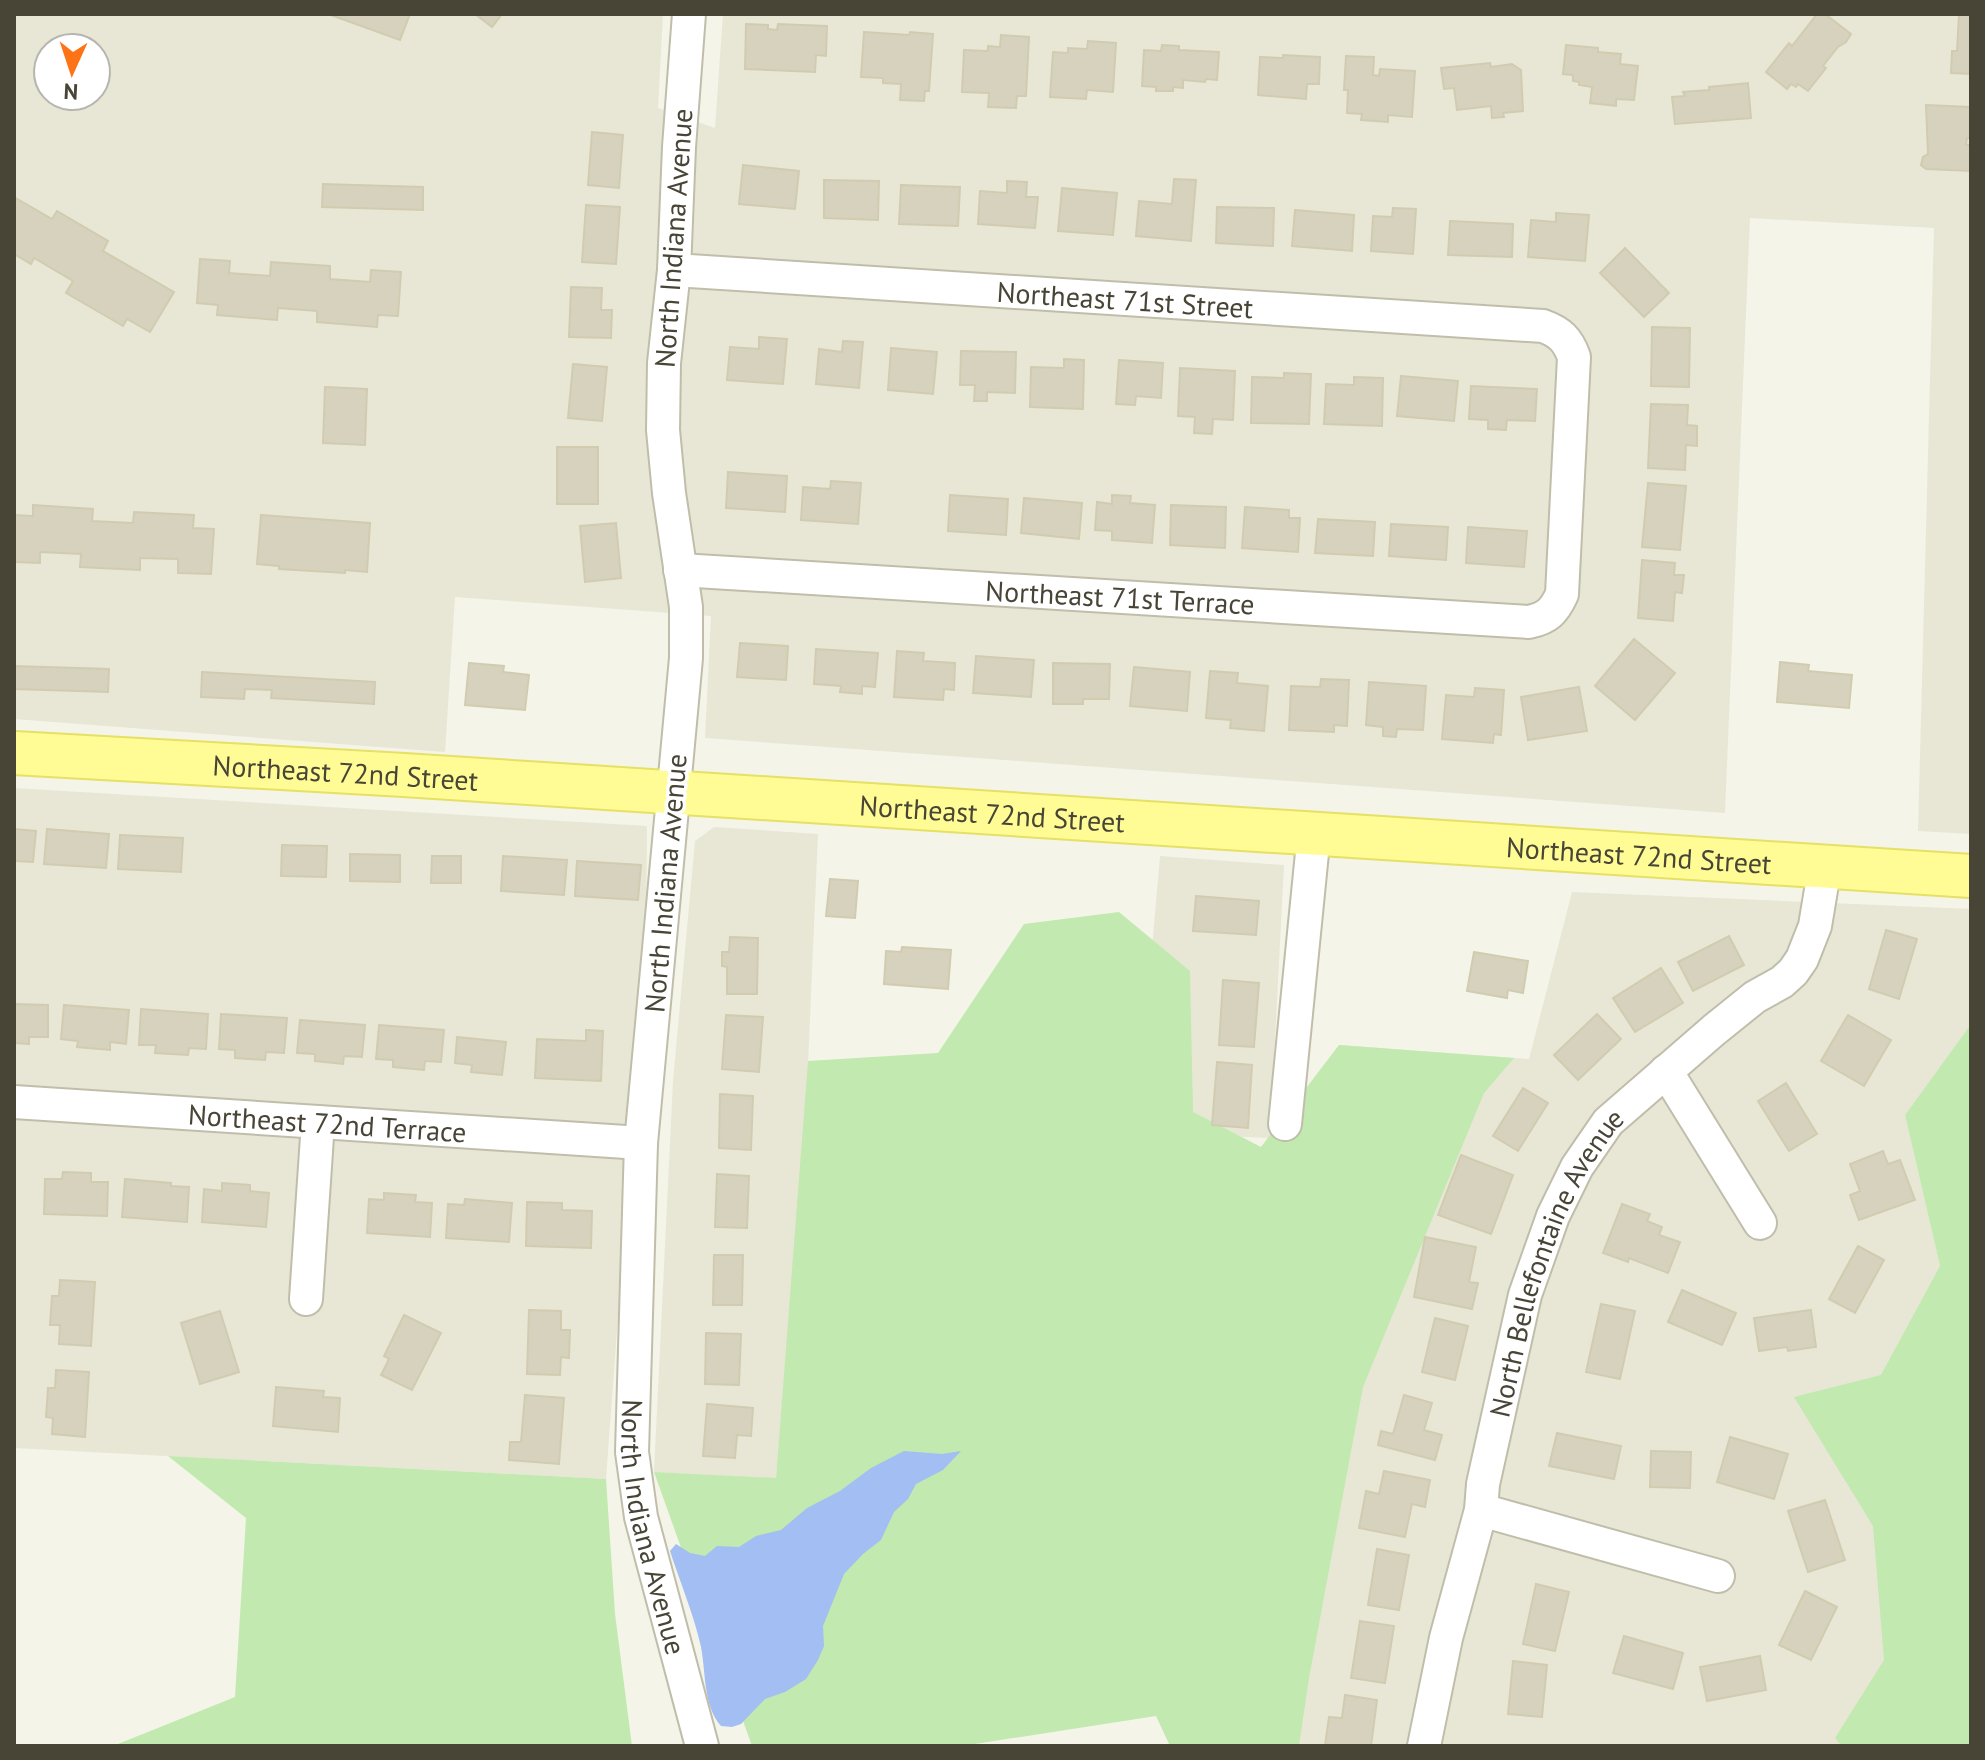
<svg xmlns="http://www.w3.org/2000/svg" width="1985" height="1760" font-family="'PT Sans',sans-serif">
<rect width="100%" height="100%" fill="#f4f4e8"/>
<!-- residential -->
<g fill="#e8e7d6" fill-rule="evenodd">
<path d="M14,14H663L658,108L715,128L723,14H1971V834L1918,831L1934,228L1750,218L1725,813L705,738L711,616L455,597L445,752L14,719ZM48,48H96V96H48Z"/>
<path d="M14,788L647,826L646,938L606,1479L14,1448Z"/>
<path d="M714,827L818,834L807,1088L776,1479L654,1472L673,1081L695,841Z"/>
<path d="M1160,856L1284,865L1270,1138L1136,1132Z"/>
<path d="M1572,892L1971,909V1024L1905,1115L1940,1266L1892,1746H1276L1339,1045L1529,1059Z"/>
</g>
<!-- green -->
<g fill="#c1e9b0">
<path d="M1119,912L1190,971L1193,1112L1261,1147L1339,1045L1514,1058L1484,1093L1363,1387L1309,1678L1299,1746H1170L1156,1716L962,1746H752L654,1472L776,1478L808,1061L938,1053L1024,924Z"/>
<path d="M1971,1024V1746H1842L1835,1738L1884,1660L1873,1526L1794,1397L1881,1375L1940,1266L1905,1115Z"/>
<path d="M168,1456L606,1479L615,1614L632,1746H113L235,1697L246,1518Z"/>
</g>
<!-- water -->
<path fill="#a3bef2" d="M904,1451L942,1454L961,1451L943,1470L916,1484L908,1499L894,1512L881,1540L863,1554L844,1574L823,1626L824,1646L818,1660L806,1679L785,1692L765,1699L741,1724L732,1727L721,1726C703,1705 706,1673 701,1647C694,1615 680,1582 670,1551L676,1544L690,1553L705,1556L717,1546L739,1547L756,1536L781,1530L807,1508L840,1491L871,1468Z"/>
<!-- building -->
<g fill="#d6d2bd" stroke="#d1ccb0" stroke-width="2">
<path d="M328,14H410L400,40Z"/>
<path d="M475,14H502L492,27Z"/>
<path d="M1817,14H1825L1851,34L1846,42L1838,47L1823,66L1826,68L1808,91L1798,84L1796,87L1791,84L1787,89L1766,72L1789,43L1792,46Z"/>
<path d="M1959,14H1971V74L1951,73L1952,51H1957Z"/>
<path d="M746,24L768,25V29L777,30L778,24L827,26L826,56L816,55L815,72L745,69Z"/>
<path d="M864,32L909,35L910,32L933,34L929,91H925L924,101L900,100L901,84L883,83V78L861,77Z"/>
<path d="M1001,35L1029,37L1026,96H1017L1016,108L988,107L989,93L962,92L964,50L988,51V46L1000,47Z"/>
<path d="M1088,41L1116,43L1113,92L1087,90L1086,99L1050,97L1053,52L1068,53V48L1087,49Z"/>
<path d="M1162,45L1179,46V50L1219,52L1217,80L1206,79L1205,82L1183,80V88L1173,87V91H1156V87L1142,86L1144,50L1161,51Z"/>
<path d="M1566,45L1598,48V52L1621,54L1620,64L1638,66L1634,100L1616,99V106L1590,103L1592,87L1579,85V82L1573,81V75L1563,74Z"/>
<path d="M1283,55L1320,57L1319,84H1307L1306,99L1258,95L1260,57L1283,58Z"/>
<path d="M1346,56L1374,57L1373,75L1379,76L1380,69L1415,71L1412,117L1388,115V122L1361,120L1362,114L1347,113L1348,90H1344Z"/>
<path d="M1490,63L1491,67L1512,64L1521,70L1523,111L1503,113L1504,117L1492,118L1491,106L1457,110L1454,88L1444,89L1441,68Z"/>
<path d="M1748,83L1751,118L1675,124L1672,97L1685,96L1683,92L1709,90V87Z"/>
<path d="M1926,105L1971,107L1970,138H1967L1966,145H1971V171L1926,169L1921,165L1923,157L1928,154Z"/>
<path d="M592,132L623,135L619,188L588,185Z"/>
<path d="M743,165L799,171L795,209L739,204Z"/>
<path d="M1174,179L1196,180L1191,241L1136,236L1139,201L1172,204Z"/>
<path d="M824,180L879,181L878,220L824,218Z"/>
<path d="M1007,181L1027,182L1026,197H1038L1035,228L978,224L980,191L1007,193Z"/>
<path d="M323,184L423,187V210L322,207Z"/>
<path d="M901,185L960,187L958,226L899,224Z"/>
<path d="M1062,188L1117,193L1113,235L1058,231Z"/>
<path d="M14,197L52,219L57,211L108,241L103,251L174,292L150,332L127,319L123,326L66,293L73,281L34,258L31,264L14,254Z"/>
<path d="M586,205L620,207L616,264L582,262Z"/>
<path d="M1217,207L1274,208L1273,246L1216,243Z"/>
<path d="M1393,208L1416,209L1413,254L1371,251L1373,216L1392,217Z"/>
<path d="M1295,210L1354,215L1352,251L1292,246Z"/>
<path d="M1556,213L1589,215L1585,261L1528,257L1531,220L1556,222Z"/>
<path d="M1450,221L1513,224L1512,257L1448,255Z"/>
<path d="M1625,248L1669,293L1644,317L1600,273Z"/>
<path d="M200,259L230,261L229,273L270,276L271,262L330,266V279L370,282L371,270L401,272L398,316L378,315L377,327L317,322V311L278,308L277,320L217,315L218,305L197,303Z"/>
<path d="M571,287L602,288L601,310H612L611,338L569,337Z"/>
<path d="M1652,327L1690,328L1689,387L1651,386Z"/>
<path d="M759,337L787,339L783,384L727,380L730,347L759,349Z"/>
<path d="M843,341L863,342L859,388L816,384L819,349L842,352Z"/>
<path d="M891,348L937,352L933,394L888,390Z"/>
<path d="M961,351L1016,352L1015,393L987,392V401H974L975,385H960Z"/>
<path d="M1064,359L1084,360L1083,409L1030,407L1031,367L1064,368Z"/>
<path d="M1119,360L1163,363L1161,398L1136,396L1135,405L1116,404Z"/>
<path d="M573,364L607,367L602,421L568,418Z"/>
<path d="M1180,368L1235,371L1233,420L1213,419L1212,434L1194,433L1195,417L1178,416Z"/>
<path d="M1284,373L1311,374L1309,424L1251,423L1252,377L1284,378Z"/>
<path d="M1401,376L1458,381L1454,421L1397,416Z"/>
<path d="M1354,377L1383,378L1382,426L1324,424L1326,384L1354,385Z"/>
<path d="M1471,386L1537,389L1535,421L1507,420L1506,430L1488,429V420L1469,419Z"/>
<path d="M325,387L367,389L365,445L323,443Z"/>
<path d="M1651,404L1688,405L1687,425L1697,426V446L1686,445L1685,470L1648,468Z"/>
<rect x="557" y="447" width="41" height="57"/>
<path d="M728,472L787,476L785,512L726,508Z"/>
<path d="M831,481L861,483L858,524L801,520L803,487L830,489Z"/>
<path d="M1648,483L1686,486L1680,550L1642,547Z"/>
<path d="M950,495L1008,499L1006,535L948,531Z"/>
<path d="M1112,495L1131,496L1130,503L1155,505L1152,543L1112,540V531L1095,530L1097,502L1112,504Z"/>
<path d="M1024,498L1082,503L1079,539L1021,533Z"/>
<path d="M33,505L93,509L92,521L133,523L134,512L194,515L193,528L214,529L211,574L178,573V559L140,558V570L80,567L81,554L40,552V563L14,562V515L33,516Z"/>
<path d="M1171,505L1226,507L1225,548L1170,545Z"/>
<path d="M1245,507L1289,510V518H1300L1298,552L1242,548Z"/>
<path d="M261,515L370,523L367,572L345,570V573L279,569V566L257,564Z"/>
<path d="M1318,519L1375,522L1373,556L1315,553Z"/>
<path d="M616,523L621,578L585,582L580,526Z"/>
<path d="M1391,524L1448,527L1446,560L1389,556Z"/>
<path d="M1468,527L1527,531L1524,567L1466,563Z"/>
<path d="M1642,560L1675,563L1674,575H1684L1682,593L1675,592L1673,621L1638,618Z"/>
<path d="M1634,639L1675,673L1635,720L1595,686Z"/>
<path d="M740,643L788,646L786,680L737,677Z"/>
<path d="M816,649L878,653L875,687L862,686V694L840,692L841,686L814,684Z"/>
<path d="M897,651L924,653L923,661L955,663L954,690L944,689L943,700L894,697Z"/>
<path d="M976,656L1034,660L1031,697L973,693Z"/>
<path d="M1780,662L1809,665L1808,671L1852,675L1849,708L1777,702Z"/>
<path d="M469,663L504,666L503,672L529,675L525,710L465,705Z"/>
<path d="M1053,663L1110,664L1109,699H1083V704H1053Z"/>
<path d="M14,666L109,669L108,692L14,689Z"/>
<path d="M1134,667L1190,672L1187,711L1130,706Z"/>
<path d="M1210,671L1238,673L1237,683L1268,686L1264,731L1230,728L1231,720L1206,718Z"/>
<path d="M202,672L375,682L374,704L271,698L272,690L245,689L244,699L201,697Z"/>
<path d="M1321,679L1349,680L1347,726L1334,725V732L1289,730L1291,686L1320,687Z"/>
<path d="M1369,682L1426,686L1423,730L1397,729L1396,737L1383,736V727L1366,725Z"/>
<path d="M1579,687L1587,731L1528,740L1521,697Z"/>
<path d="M1475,688L1504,690L1501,735L1494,734L1493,743L1442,739L1446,695L1474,697Z"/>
<path d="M14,829L36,831L33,862L14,861Z"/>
<path d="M47,829L109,834L106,868L44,864Z"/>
<path d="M120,835L183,838L181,872L118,869Z"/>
<path d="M282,845L327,846L326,877L281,876Z"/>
<path d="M350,854L400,855V882L350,881Z"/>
<path d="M432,856H461V883H431Z"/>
<path d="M503,856L567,860L564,895L501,891Z"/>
<path d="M577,861L641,865L638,900L575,896Z"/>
<path d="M830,879L858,881L855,918L826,916Z"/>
<path d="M1196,896L1259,901L1256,935L1193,931Z"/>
<path d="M1886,930L1917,939L1899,999L1869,989Z"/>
<path d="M1729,936L1744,965L1693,991L1678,962Z"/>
<path d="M730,937L758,938L757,994H727V967L722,966V952H729Z"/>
<path d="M902,947L951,950L948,989L884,984L886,951L901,952Z"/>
<path d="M1474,952L1528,961L1523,993L1508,990L1507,998L1467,991Z"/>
<path d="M1661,968L1683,1003L1635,1032L1613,998Z"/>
<path d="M1223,980L1259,983L1254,1047L1219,1045Z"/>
<path d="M14,1004L48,1005V1037H29V1044L14,1043Z"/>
<path d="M64,1005L129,1010L126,1044L110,1042V1050L77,1047L78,1041L61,1039Z"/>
<path d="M141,1009L208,1014L206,1049L189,1048L188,1055L155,1053L156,1045H139Z"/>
<path d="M221,1014L287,1018L284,1053L266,1052L265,1060L235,1058V1050L219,1049Z"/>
<path d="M1597,1014L1621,1039L1578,1080L1554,1055Z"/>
<path d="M726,1015L763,1017L759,1072L722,1069Z"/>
<path d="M1848,1015L1891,1040L1864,1086L1821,1061Z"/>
<path d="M300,1020L365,1025L362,1057L344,1056L343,1064L315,1061V1054L297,1053Z"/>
<path d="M379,1025L444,1030L441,1062L425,1061L424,1070L393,1067V1060L376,1059Z"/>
<path d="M586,1030L603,1031L601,1081L535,1078L537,1039L586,1041Z"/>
<path d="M457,1037L506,1042L502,1075L471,1072L472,1065L455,1063Z"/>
<path d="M1217,1062L1252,1065L1248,1128L1212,1125Z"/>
<path d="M1786,1083L1817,1134L1789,1151L1758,1101Z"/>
<path d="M1523,1088L1548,1103L1518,1151L1493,1136Z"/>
<path d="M720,1094L753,1096L751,1150L719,1148Z"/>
<path d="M1883,1151L1888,1164L1900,1160L1915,1200L1859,1220L1850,1195L1860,1191L1850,1164Z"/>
<path d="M1461,1155L1513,1175L1491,1234L1438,1215Z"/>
<path d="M63,1172L91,1173V1182H108L107,1216L44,1214L45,1179H62Z"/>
<path d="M717,1174L749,1176L747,1228L715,1227Z"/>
<path d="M125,1179L171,1183V1186L189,1187L187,1222L122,1217Z"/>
<path d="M222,1183L250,1185V1191L269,1193L266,1227L202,1222L204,1189L222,1191Z"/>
<path d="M384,1193L416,1195L415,1202L432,1203L430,1237L367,1233L369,1199L384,1200Z"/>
<path d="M465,1199L512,1203L509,1242L446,1238L448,1204L464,1205Z"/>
<path d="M527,1202L562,1203V1210L592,1211L591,1248L526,1246Z"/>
<path d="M1622,1204L1650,1214L1647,1221L1662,1227L1659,1235L1680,1242L1668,1273L1629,1258L1628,1262L1603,1253Z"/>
<path d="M1425,1237L1476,1247L1469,1282L1478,1283L1472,1309L1414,1297Z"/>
<path d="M1858,1246L1884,1260L1855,1313L1829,1299Z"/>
<path d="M714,1255H743L742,1305H713Z"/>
<path d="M60,1280L95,1282L91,1346L59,1344L60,1325H50L52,1296H59Z"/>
<path d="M1682,1290L1736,1313L1722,1345L1668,1322Z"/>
<path d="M1601,1304L1635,1311L1620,1379L1586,1372Z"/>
<path d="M529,1310L561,1311V1330H570L569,1358L561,1357L560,1375L527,1374Z"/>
<path d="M1811,1310L1816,1347L1788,1351L1787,1347L1759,1351L1754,1318Z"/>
<path d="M220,1311L239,1372L200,1384L181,1323Z"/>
<path d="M404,1315L441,1333L412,1390L381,1375L389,1359L384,1356Z"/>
<path d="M1435,1318L1468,1326L1455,1380L1422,1372Z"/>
<path d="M706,1333L741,1334L739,1385L705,1384Z"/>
<path d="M56,1370L89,1372L85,1437L52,1434L53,1418L46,1417L48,1388H55Z"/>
<path d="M276,1387L324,1391L323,1397L340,1398L338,1432L273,1426Z"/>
<path d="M525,1395L564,1398L559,1464L509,1460L510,1442H521Z"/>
<path d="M1404,1395L1432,1403L1424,1430L1442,1435L1435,1460L1378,1445L1381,1431L1393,1434Z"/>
<path d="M707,1404L753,1408L751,1436L737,1435L735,1458L703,1456Z"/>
<path d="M1557,1433L1621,1446L1614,1479L1549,1466Z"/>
<path d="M1730,1437L1788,1454L1774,1499L1717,1482Z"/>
<path d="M1651,1451L1691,1452L1690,1488L1650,1487Z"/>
<path d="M1384,1471L1430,1480L1425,1507L1412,1504L1405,1537L1359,1528L1366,1491L1379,1494Z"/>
<path d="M1825,1500L1845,1560L1808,1572L1788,1511Z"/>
<path d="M1377,1549L1409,1555L1399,1610L1368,1605Z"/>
<path d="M1536,1584L1569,1592L1555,1651L1523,1644Z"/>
<path d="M1805,1591L1837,1607L1811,1660L1779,1645Z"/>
<path d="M1360,1621L1394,1626L1385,1683L1351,1678Z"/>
<path d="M1624,1636L1683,1653L1673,1689L1613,1673Z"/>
<path d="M1760,1656L1766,1690L1707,1701L1700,1667Z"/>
<path d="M1513,1661L1547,1665L1542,1717L1508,1714Z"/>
<path d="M1345,1695L1377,1700L1371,1746H1325L1329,1717L1342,1718Z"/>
</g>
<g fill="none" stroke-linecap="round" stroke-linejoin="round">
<!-- minor casing -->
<g stroke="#c0beaa" stroke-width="36">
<g id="minor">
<path id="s1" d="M689,14L679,147L674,270L664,363L663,430L669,493L686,607V658L641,1143L632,1452L641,1517L702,1746"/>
<path id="s2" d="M674,270L1543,326C1560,332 1568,340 1574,357L1562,594C1554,612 1547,618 1529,622L680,570"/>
<path d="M1666,1071L1760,1223"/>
<path id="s3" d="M14,1102L641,1143"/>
<path d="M1285,1124L1314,833"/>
<path d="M306,1299L318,1122"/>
<path d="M1481,1510L1718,1576"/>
<path id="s4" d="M1424,1746L1446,1638L1481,1510L1483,1484L1525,1295L1553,1216L1577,1167L1608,1122L1714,1030L1755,997L1782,982L1793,972L1802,959L1815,926L1825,866"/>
</g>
</g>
<!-- major casing -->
<g stroke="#e6e064" stroke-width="46">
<g id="major">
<path id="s5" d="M14,753L404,775L1971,876"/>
</g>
</g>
<!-- minor -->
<use href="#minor" stroke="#fff" stroke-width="32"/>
<!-- major -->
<use href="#major" stroke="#fffc96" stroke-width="42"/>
</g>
<g text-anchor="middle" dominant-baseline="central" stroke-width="7" stroke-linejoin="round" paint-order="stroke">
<!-- street labels -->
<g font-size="28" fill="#484536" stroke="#fff">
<text transform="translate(673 238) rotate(-86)">North Indiana Avenue</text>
<text stroke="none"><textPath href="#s2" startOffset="452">Northeast 71st Street</textPath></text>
<text transform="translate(1120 597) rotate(3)">Northeast 71st Terrace</text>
<text stroke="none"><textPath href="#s5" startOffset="332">Northeast 72nd Street</textPath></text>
<text stroke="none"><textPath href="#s5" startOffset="980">Northeast 72nd Street</textPath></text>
<text stroke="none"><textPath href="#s5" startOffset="1628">Northeast 72nd Street</textPath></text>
<text transform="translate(665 883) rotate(-85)">North Indiana Avenue</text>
<text stroke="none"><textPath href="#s3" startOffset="314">Northeast 72nd Terrace</textPath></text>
<text stroke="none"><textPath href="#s4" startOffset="504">North Bellefontaine Avenue</textPath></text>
<text stroke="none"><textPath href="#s1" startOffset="1520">North Indiana Avenue</textPath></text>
</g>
</g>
<!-- border -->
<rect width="1985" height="1760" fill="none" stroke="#484536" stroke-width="32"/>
<!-- north arrow -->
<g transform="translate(72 72) rotate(183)"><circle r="38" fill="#ffffff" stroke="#b6b5af" stroke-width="2"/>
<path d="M0-6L14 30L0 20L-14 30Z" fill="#fd7315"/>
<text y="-12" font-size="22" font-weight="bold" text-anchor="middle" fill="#484536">N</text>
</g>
</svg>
